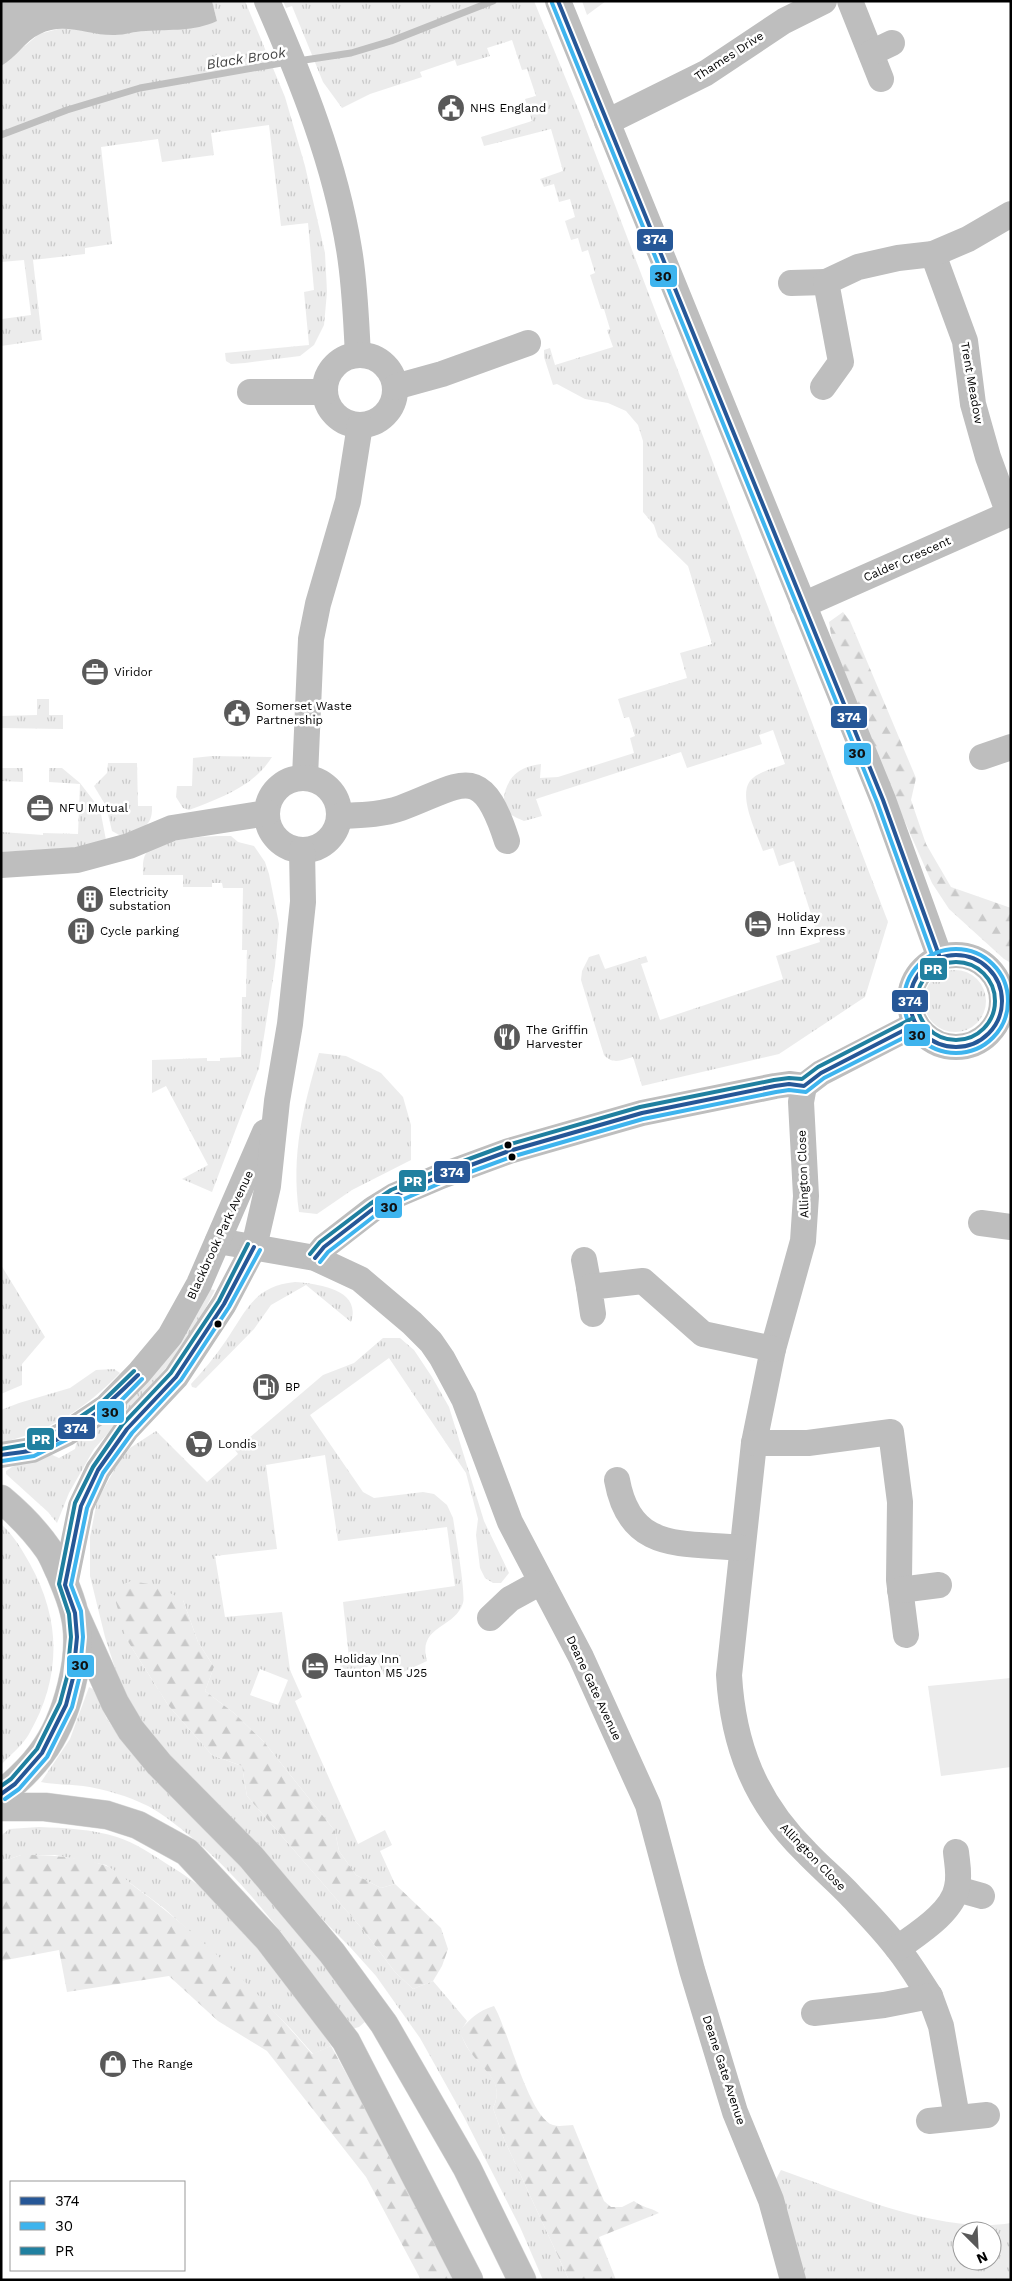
<svg xmlns="http://www.w3.org/2000/svg" width="1012" height="2281" font-family="'Work Sans',sans-serif">
<defs>
<pattern id="grass-tufts" width="24" height="20" patternUnits="userSpaceOnUse" patternTransform="scale(1.25)"><rect width="24" height="20" fill="#ececec"/><path d="M3 7l-1-3M5 7V3M7 7l1-3M15 17l-1-3M17 17v-4M19 17l1-3" fill="none" stroke="#c9c9c9"/></pattern>
<pattern id="forest-firs" width="22" height="20" patternUnits="userSpaceOnUse" patternTransform="scale(1.25)"><rect width="22" height="20" fill="#ececec"/><path d="M5 1l3.5 6h-7zM16 11l3.5 6h-7z" fill="#c9c9c9"/></pattern>
</defs>
<rect width="100%" height="100%" fill="#fff"/>
<!-- grass -->
<g fill="url(#grass-tufts)" fill-rule="evenodd">
<path d="M212,1H245L285,97L305,166L325,253L327,292L324,325L314,345L300,356L245,363L231,364L226,361L225,353L309,345L304,292L314,290L308,223L281,226L269,125L211,133L214,155L162,162L158,139L101,147L112,244L85,248V254L33,260L42,340L1,346V316L2,319L31,315L24,260L1,262V66L39,34L58,29H77L114,35L217,21Z"/>
<path d="M283,1H534L581,116L888,922L865,997L779,1054L642,1086L633,1057C622,1060 613,1065 604,1055L581,980L582,971L589,957L599,954L605,969L646,956L648,962L641,964L660,1020L783,979L776,956L820,942L794,861L779,866L773,848L763,851C757,833 735,792 753,778C761,771 775,768 785,764L773,730L759,735L762,744L687,768L681,752L536,799L542,816L524,821C520,819 514,817 510,814C498,803 506,780 518,772C525,767 533,765 541,764L540,778L558,777L634,753L630,738L635,736L629,717L624,718L618,699L687,678L680,653L712,644L688,566L658,537L654,525L643,512V441L638,425L626,411L608,403L585,399L557,384L553,385L544,357V350L550,348L555,365L613,347L607,330L610,329L604,309H601L590,275L595,273L588,250L582,252L578,238L571,240L565,221L575,217L570,199L559,202L554,184L544,187L540,179L563,171L551,129L484,146L481,137L532,121L525,99L536,96L527,69L522,70L512,40L487,48L490,56L457,66L455,60L420,72L422,77L370,94L342,108L323,82L292,6L286,8Z"/>
<path d="M37,699H49V715H63V729L1,728V716L37,715Z"/>
<path d="M212,756L272,757C253,787 220,798 189,810L183,808L176,797L177,786H192L193,758Z"/>
<path d="M108,763H137L138,806H152C153,829 140,828 121,836L112,831L106,806L94,786L107,773Z"/>
<path d="M1,768H23V782L1,781Z"/>
<path d="M49,768H62L80,783L100,809L106,840L75,848L1,852V832L43,835V833L78,834L80,784L49,782Z"/>
<path d="M220,836H231L238,842L254,846L265,862L269,874L279,924L275,966L259,1068L212,1192L182,1179L208,1165L166,1086L152,1093V1060L207,1058V1061H220V1058L241,1057L242,997H246L247,950H242L243,888H223L222,883H212V887H183V875H143C143,867 142,858 147,852C158,840 204,836 220,836Z"/>
<circle cx="955" cy="1001" r="31"/>
<path d="M319,1053L346,1056L381,1073L403,1097L411,1125V1160L352,1190L317,1214L299,1212C291,1154 303,1108 319,1053Z"/>
<path d="M1,1265L45,1337L22,1364V1385L1,1394Z"/>
<path d="M295,1282C318,1284 362,1289 351,1322L306,1285L271,1305L254,1329L196,1388L192,1387L191,1384C203,1371 215,1357 225,1342C246,1312 253,1286 295,1282Z"/>
<path d="M209,1289L215,1290L194,1330L174,1359L94,1449L69,1493L57,1523L48,1512L6,1474V1471L12,1467L48,1453L59,1458L75,1449L78,1436Z"/>
<path d="M383,1338H400L414,1350L432,1377L449,1407L484,1521L509,1573L501,1583H493L485,1578L480,1568L476,1535L478,1519L466,1473L389,1358L310,1415L363,1492L374,1498L423,1492L434,1494L447,1505L453,1518C455,1532 466,1593 463,1603C455,1629 417,1625 427,1661L386,1680L378,1662L344,1677L338,1661L349,1658L343,1602L455,1586L447,1527L338,1541L325,1455L266,1465L277,1549L215,1556L225,1617L282,1612L290,1670L302,1697L295,1701L358,1844L385,1830L392,1845L380,1851L395,1884L381,1888L356,1875L339,1851L335,1831L264,1742L234,1713L205,1691L214,1667L198,1642L183,1600L127,1640L168,1705L212,1755L242,1766L247,1796L364,1931L395,1972L413,1989L433,1981L467,2021L460,2032C463,2038 465,2045 469,2050C483,2070 506,2081 493,2108L504,2139L569,2280H543L520,2227L464,2117L420,2038L376,1976L350,1947L326,1923L242,1828L171,1758L143,1724L121,1687L105,1637L90,1576V1537L97,1501L118,1463L130,1448L156,1431L207,1482L238,1454L235,1450L323,1375L354,1363ZM260,1669L288,1680L278,1705L250,1695Z"/>
<path d="M114,1369L120,1373C84,1410 51,1430 1,1443V1410L19,1403L70,1388L96,1370Z"/>
<path d="M1,1524C14,1536 21,1548 30,1564C61,1620 62,1677 29,1734C23,1745 10,1755 1,1765Z"/>
<path d="M89,1687L93,1689L107,1719L120,1738L145,1768L297,1925L366,2021L359,2027L352,2029L349,2026C301,1958 251,1884 185,1832C174,1823 161,1813 148,1806C128,1796 104,1789 83,1786C69,1784 55,1785 41,1782L70,1739Z"/>
<path d="M39,1827C66,1828 91,1829 117,1837C135,1843 152,1854 167,1864C185,1875 204,1888 219,1902C261,1941 301,1997 331,2046L313,2054L291,2029L241,1979L165,1909L106,1865L55,1855H21L1,1862V1836L9,1829Z"/>
<path d="M781,2170C847,2193 942,2235 1011,2223V2280H805L775,2181ZM962,2231H992V2261H962Z"/>
</g>
<!-- forest -->
<g fill="url(#forest-firs)">
<path d="M843,612L850,621L916,778L911,800L926,844L951,887L1011,908V963L1004,959L949,909L932,883L901,813L832,641L829,622Z"/>
<path d="M131,1581L155,1585L183,1600L198,1642L214,1667L205,1691L234,1713L264,1742L335,1831L339,1851L356,1875L381,1888L395,1884L441,1928L448,1949L442,1966L433,1981L413,1989L395,1972L364,1931L247,1796L242,1766L212,1755L168,1705L127,1640L114,1596L124,1584Z"/>
<path d="M21,1855C48,1855 77,1856 104,1865C114,1868 126,1880 135,1887C199,1934 260,1993 312,2054L331,2046L403,2177L453,2280H421L366,2177L267,2051L218,2021L169,1976L67,1992L59,1950L1,1961V1862Z"/>
<path d="M494,2006C508,2029 529,2118 553,2125C559,2127 567,2125 573,2125L604,2201L611,2207H622L634,2201C643,2208 650,2207 659,2213L599,2237L616,2280H569L504,2139L493,2108C506,2081 482,2070 469,2050C465,2044 463,2038 459,2032C469,2019 478,2011 494,2006Z"/>
</g>
<!-- park -->
<g fill="#ececec">
<path d="M582,1H606L587,15Z"/>
<path d="M1011,1678V1767L941,1776L928,1686Z"/>
</g>
<!-- water -->
<path fill="#bfbfbf" d="M1,1H212L217,21C193,32 171,29 146,31C135,31 125,35 115,35C90,36 64,21 40,34C25,41 16,58 1,66Z"/>
<g fill="none" stroke-linecap="round" stroke-linejoin="round">
<!-- stream -->
<g stroke="#bfbfbf" stroke-width="7">
<path d="M298,61L351,53L391,41L493,1"/>
<path d="M1,135L67,110L140,88L287,62"/>
</g>
<!-- major casing -->
<g stroke="#dbdbdb" stroke-width="29">
<g id="major">
<path d="M75,1614L115,1703L131,1730L159,1764L251,1857L332,1953L384,2024L467,2168L522,2280"/>
<path d="M1,1807H45L107,1815L138,1825L187,1852L268,1939L346,2041L469,2280"/>
</g>
</g>
<!-- highway casing -->
<g stroke="#dbdbdb" stroke-width="29">
<path id="highway" d="M1,1499C19,1514 34,1529 48,1549C53,1556 56,1565 60,1573C65,1585 71,1598 74,1612C85,1654 67,1720 41,1754C30,1769 16,1782 1,1794"/>
</g>
<!-- minor -->
<g stroke="#bebebe" stroke-width="26">
<path d="M267,1C302,81 335,163 349,249C355,284 356,320 358,355"/>
<path d="M558,1L883,800L940,958"/>
<path d="M850,1L881,79"/>
<path d="M871,53L892,43"/>
<path d="M607,122L706,73L784,21L824,1"/>
<path d="M933,254L965,341L973,404L988,457L1009,514"/>
<path d="M791,283L826,282"/>
<circle cx="360" cy="390" r="35"/>
<path d="M395,387L442,374L528,343"/>
<path d="M823,387L841,362L826,282L858,267L898,258L933,254L968,239L1011,214"/>
<path d="M250,392H325"/>
<path d="M803,605L1011,513"/>
<path d="M982,757L1011,747"/>
<path d="M305,777L311,639L318,604L348,501L360,425"/>
<circle cx="303" cy="814" r="36"/>
<path d="M340,816C361,815 381,815 401,808C463,785 481,760 507,841"/>
<path d="M1,865L77,860L129,846L172,828L267,813"/>
<circle cx="956" cy="1001" r="46"/>
<path d="M804,1086L801,1102L806,1196L803,1241L773,1349L754,1443L729,1675C733,1745 755,1802 806,1852C820,1867 836,1880 850,1895C866,1912 884,1930 898,1949C910,1964 920,1981 930,1996"/>
<path d="M981,1223L1011,1227"/>
<path d="M218,1241L315,1258L360,1279L412,1323L431,1342L442,1358L464,1399L510,1522L581,1657L648,1805L692,1970L735,2112L771,2200L793,2280"/>
<path d="M315,1258L324,1247L373,1209L394,1196L441,1176L509,1151L642,1113L775,1086L789,1084L804,1086L821,1073L916,1024"/>
<path d="M584,1260L589,1287"/>
<path d="M593,1314L589,1287L643,1281L703,1334L773,1349"/>
<path d="M754,1443H808L891,1432L900,1502L899,1580L906,1635"/>
<path d="M1,1455L32,1450L67,1433L106,1407L139,1373L170,1336L199,1284L265,1132"/>
<path d="M617,1480C630,1553 682,1542 741,1548"/>
<path d="M65,1585L81,1506L98,1470L127,1429L176,1377L224,1304L254,1247L268,1186L277,1101L290,1024L303,902L302,850"/>
<path d="M900,1590L939,1585"/>
<path d="M490,1618L510,1599L541,1582"/>
<path d="M957,1889L982,1896"/>
<path d="M898,1948C917,1934 953,1912 957,1887C960,1875 957,1863 956,1852"/>
<path d="M814,2013L884,2005L930,1996L941,2026L957,2117"/>
<path d="M929,2121L987,2115"/>
</g>
<!-- major -->
<use href="#major" stroke="#bebebe" stroke-width="28"/>
<!-- highway -->
<use href="#highway" stroke="#bebebe" stroke-width="28"/>
<!-- bus-1 casing -->
<g stroke="#fff" stroke-width="8">
<g id="bus-1">
<path d="M558,1L883,800L940,958"/>
<circle cx="956" cy="1001" r="46"/>
<path d="M315,1258L324,1247L373,1209L394,1196L441,1176L509,1151L642,1113L775,1086L789,1084L804,1086L821,1073L916,1024"/>
<path d="M1,1455C11,1453 22,1453 32,1450C72,1438 109,1404 138,1375"/>
<path d="M1,1794L15,1784L42,1753L66,1705L73,1678L77,1637L75,1613L65,1585L81,1506L98,1470L127,1429L176,1377L224,1304L254,1247"/>
</g>
</g>
<!-- bus-2 casing -->
<g stroke="#fff" stroke-width="8">
<g id="bus-2">
<path d="M552,3L877,802L934,960"/>
<circle cx="956" cy="1001" r="52"/>
<path d="M320,1262L328,1252L377,1214L397,1202L443,1182L511,1157L643,1119L776,1092L789,1090L806,1092L824,1078L919,1030"/>
<path d="M2,1461L34,1456L70,1438L110,1412L142,1379"/>
<path d="M5,1799L19,1789L47,1757L72,1707L79,1679L83,1637L81,1611L71,1585L87,1508L103,1473L132,1433L181,1380L229,1307L260,1250"/>
</g>
</g>
<!-- bus-3 casing -->
<g stroke="#fff" stroke-width="8">
<g id="bus-3">
<circle cx="956" cy="1001" r="39"/>
<path d="M310,1254L320,1242L370,1204L391,1190L439,1170L507,1145L640,1107L774,1080L789,1078L802,1079L818,1067L913,1018"/>
<path d="M1,1449L30,1444L64,1428L102,1402L134,1371"/>
<path d="M1,1786L11,1779L37,1749L60,1703L67,1677L71,1637L69,1614L59,1584L75,1503L93,1467L122,1425L171,1373L219,1301L248,1244"/>
</g>
</g>
<!-- bus-1 -->
<use href="#bus-1" stroke="#265797" stroke-width="4"/>
<!-- bus-2 -->
<use href="#bus-2" stroke="#3eb4ee" stroke-width="4"/>
<!-- bus-3 -->
<use href="#bus-3" stroke="#2080a0" stroke-width="4"/>
</g>
<!-- icons -->
<defs>
<g id="civic-disc" transform="scale(1.4375)"><circle r="9.5" fill="#595959" stroke="#fff"/><path d="M-.6-6.5H3V-4.5H.6V-3L4-1V1h2V6H-6V1h2V-1L-.6-3ZM-1.2 2.5V6h2.4V2.5Z" fill="#fff"/></g>
<g id="office-disc" transform="scale(1.4375)"><circle r="9.5" fill="#595959" stroke="#fff"/><path d="M-6-3h4V-5.5h4V-3h4V5H-6ZM-1-4.5V-3h2v-1.5ZM-6 0V1H6V0Z" fill="#fff"/></g>
<g id="building-disc" transform="scale(1.4375)"><circle r="9.5" fill="#595959" stroke="#fff"/><path d="M-4-6H4V6H1V3H-1V6H-4ZM-2.5-4.3h1.7v1.8h-1.7ZM.8-4.3h1.7v1.8H.8ZM-2.5-1h1.7V.8h-1.7ZM.8-1h1.7V.8H.8Z" fill="#fff"/></g>
<g id="hotel-disc" transform="scale(1.4375)"><circle r="9.5" fill="#595959" stroke="#fff"/><path d="M-6-4.5h1.5V1H6V5H4.5V3h-9V5H-6ZM-4 0a1.8 1.8 0 1 1 3.6 0ZM.5 0V-2.5h3Q6-2.5 6 0Z" fill="#fff"/></g>
<g id="restaurant-disc" transform="scale(1.4375)"><circle r="9.5" fill="#595959" stroke="#fff"/><path d="M-5-6h1v4h1v-4h1v4h1v-4h1v5L-1.5 .5V6h-2V.5L-5-1ZM5-6V6H3V1.5H1.5Q1.5-4 5-6Z" fill="#fff"/></g>
<g id="fuel-disc" transform="scale(1.4375)"><circle r="9.5" fill="#595959" stroke="#fff"/><path d="M-5.5-6h7V0h2V4h1.3V-2.5L3-4.5l.8-.8L6-3V5H2.5V1h-1V6h-7ZM-4.2-4.7v3.2H.2V-4.7Z" fill="#fff"/></g>
<g id="supermarket-disc" transform="scale(1.4375)"><circle r="9.5" fill="#595959" stroke="#fff"/><path d="M-6-5.5h2.5l.6 2H6L4.5 2H-2.5L-4.4-4H-6ZM-1.5 3.2a1.3 1.3 0 1 0 .1 0ZM3 3.2a1.3 1.3 0 1 0 .1 0Z" fill="#fff"/></g>
<g id="shop-disc" transform="scale(1.4375)"><circle r="9.5" fill="#595959" stroke="#fff"/><path d="M-5-2.5h2.3a2.7 3.5 0 0 1 5.4 0H5L5.5 6h-11ZM-1.5-2.5h3a1.5 2.3 0 0 0-3 0Z" fill="#fff"/></g>
</defs>
<g fill-rule="evenodd">
<use href="#civic-disc" x="451" y="108"/>
<use href="#office-disc" x="95" y="672"/>
<use href="#civic-disc" x="237" y="713"/>
<use href="#office-disc" x="40" y="808"/>
<use href="#building-disc" x="90" y="899"/>
<use href="#hotel-disc" x="758" y="924"/>
<use href="#building-disc" x="81" y="931"/>
<use href="#restaurant-disc" x="507" y="1037"/>
<use href="#fuel-disc" x="266" y="1387"/>
<use href="#supermarket-disc" x="199" y="1444"/>
<use href="#hotel-disc" x="315" y="1666"/>
<use href="#shop-disc" x="113" y="2064"/>
</g>
<!-- markers -->
<g fill="#000" stroke="#fff" stroke-width="2">
<circle cx="508" cy="1145" r="4.5"/>
<circle cx="512" cy="1157" r="4.5"/>
<circle cx="218" cy="1324" r="4.5"/>
</g>
<g text-anchor="middle" dominant-baseline="central" stroke-width="5" stroke-linejoin="round" paint-order="stroke">
<!-- street labels -->
<g font-size="12" fill="#000" stroke="#fff">
<text transform="translate(729 56) rotate(-33)">Thames Drive</text>
<text transform="translate(972 383) rotate(80)">Trent Meadow</text>
<text transform="translate(907 559) rotate(-24)">Calder Crescent</text>
<text transform="translate(803 1174) rotate(-92)">Allington Close</text>
<text transform="translate(220 1235) rotate(-65)">Blackbrook Park Avenue</text>
<text transform="translate(594 1688) rotate(65)">Deane Gate Avenue</text>
<text transform="translate(813 1857) rotate(46)">Allington Close</text>
<text transform="translate(724 2070) rotate(72)">Deane Gate Avenue</text>
</g>
<!-- poi labels -->
<g font-size="12" fill="#000" stroke="#fff" text-anchor="start">
<text x="470" y="108">NHS England</text>
<text x="114" y="672">Viridor</text>
<text x="256" y="706">Somerset Waste<tspan x="256" dy="14">Partnership</tspan></text>
<text x="59" y="808">NFU Mutual</text>
<text x="109" y="892">Electricity<tspan x="109" dy="14">substation</tspan></text>
<text x="777" y="917">Holiday<tspan x="777" dy="14">Inn Express</tspan></text>
<text x="100" y="931">Cycle parking</text>
<text x="526" y="1030">The Griffin<tspan x="526" dy="14">Harvester</tspan></text>
<text x="285" y="1387">BP</text>
<text x="218" y="1444">Londis</text>
<text x="334" y="1659">Holiday Inn<tspan x="334" dy="14">Taunton M5 J25</tspan></text>
<text x="132" y="2064">The Range</text>
</g>
<!-- water labels -->
<g font-size="14" font-style="italic" fill="#444" stroke="#fff">
<text transform="translate(246 58) rotate(-9)">Black Brook</text>
</g>
</g>
<g stroke="#fff" stroke-width="2">
<rect x="636" y="228" width="38" height="24" rx="5" fill="#265797"/>
<rect x="649" y="264" width="29" height="24" rx="5" fill="#3eb4ee"/>
<rect x="830" y="705" width="38" height="24" rx="5" fill="#265797"/>
<rect x="843" y="742" width="29" height="24" rx="5" fill="#3eb4ee"/>
<rect x="919" y="957" width="29" height="24" rx="5" fill="#2080a0"/>
<rect x="891" y="989" width="38" height="24" rx="5" fill="#265797"/>
<rect x="903" y="1023" width="28" height="24" rx="5" fill="#3eb4ee"/>
<rect x="433" y="1160" width="38" height="24" rx="5" fill="#265797"/>
<rect x="398" y="1169" width="29" height="24" rx="5" fill="#2080a0"/>
<rect x="374" y="1195" width="29" height="24" rx="5" fill="#3eb4ee"/>
<rect x="96" y="1400" width="29" height="24" rx="5" fill="#3eb4ee"/>
<rect x="57" y="1416" width="39" height="24" rx="5" fill="#265797"/>
<rect x="26" y="1427" width="29" height="24" rx="5" fill="#2080a0"/>
<rect x="66" y="1654" width="29" height="24" rx="5" fill="#3eb4ee"/>
</g>
<g font-size="14" text-anchor="middle" font-weight="bold" fill="#fff">
<text x="655" y="244">374</text>
<text x="849" y="722">374</text>
<text x="933" y="974">PR</text>
<text x="910" y="1006">374</text>
<text x="452" y="1177">374</text>
<text x="413" y="1186">PR</text>
<text x="76" y="1433">374</text>
<text x="41" y="1444">PR</text>
</g>
<g font-size="14" text-anchor="middle" font-weight="bold" fill="#111">
<text x="663" y="281">30</text>
<text x="857" y="758">30</text>
<text x="917" y="1040">30</text>
<text x="389" y="1212">30</text>
<text x="110" y="1417">30</text>
<text x="80" y="1670">30</text>
</g>
<!-- border -->
<rect width="1012" height="2281" fill="none" stroke="#000000" stroke-width="5"/>
<!-- legend -->
<rect x="10" y="2181" width="175" height="90" fill="#ffffff" stroke="#999999"/>
<rect x="20" y="2197" width="25" height="8" fill="#265797" stroke="#999999"/>
<text x="55" y="2206" font-size="15" fill="#000000">374</text>
<rect x="20" y="2222" width="25" height="8" fill="#3eb4ee" stroke="#999999"/>
<text x="55" y="2231" font-size="15" fill="#000000">30</text>
<rect x="20" y="2247" width="25" height="8" fill="#2080a0" stroke="#999999"/>
<text x="55" y="2256" font-size="15" fill="#000000">PR</text>
<!-- north arrow -->
<g transform="translate(977 2246) rotate(156)"><circle r="24" fill="#ffffff" stroke="#999999"/>
<path d="M0-4L9 19L0 12L-9 19Z" fill="#595959"/>
<text y="-8" font-size="14" font-weight="bold" text-anchor="middle" fill="#000000">N</text>
</g>
</svg>
